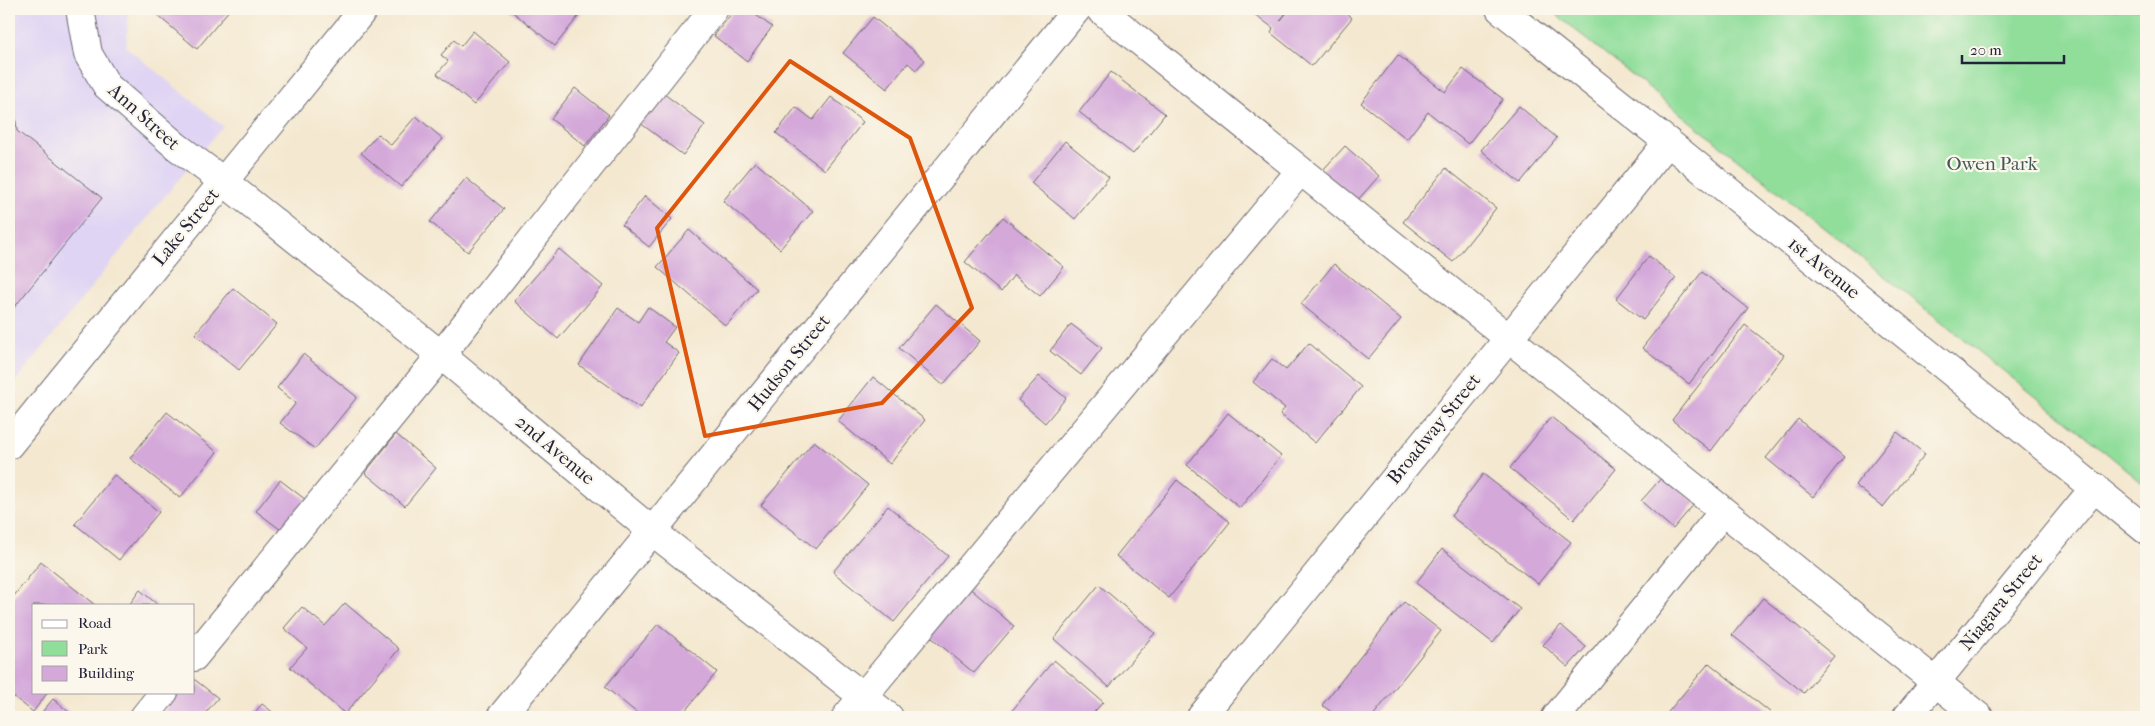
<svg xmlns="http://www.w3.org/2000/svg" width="2155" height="726" font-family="'IM FELL French Canon',serif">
<rect width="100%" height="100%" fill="#fbf7ec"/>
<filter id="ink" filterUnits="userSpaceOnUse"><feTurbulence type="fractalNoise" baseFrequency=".02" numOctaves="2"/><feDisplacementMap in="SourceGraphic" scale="10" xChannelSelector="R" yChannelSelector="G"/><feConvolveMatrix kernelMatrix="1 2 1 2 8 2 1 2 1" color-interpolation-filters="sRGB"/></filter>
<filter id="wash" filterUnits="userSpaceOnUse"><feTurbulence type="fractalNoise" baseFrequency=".0096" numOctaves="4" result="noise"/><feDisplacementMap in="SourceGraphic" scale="20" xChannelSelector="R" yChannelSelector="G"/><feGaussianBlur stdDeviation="1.12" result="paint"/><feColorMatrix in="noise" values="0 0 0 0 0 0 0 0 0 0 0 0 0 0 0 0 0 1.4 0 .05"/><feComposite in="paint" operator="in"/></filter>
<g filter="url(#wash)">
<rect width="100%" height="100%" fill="#f4e8d0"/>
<!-- built -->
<path fill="#e0d4f4" d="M9,9H129L126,47L223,126L151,213L9,390Z"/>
<!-- green -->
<path fill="#91de9b" stroke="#5a806b" d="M1549,9H2146V486L2109,455Z"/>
<g id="blocks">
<!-- building -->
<g fill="#d4a9da">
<path d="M161,9H230L197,49L156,14Z"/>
<path d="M509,9H576L581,13L555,46Z"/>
<path d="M735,9H748L772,27L747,61L714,36Z"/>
<path d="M1248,9H1289L1280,21L1290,9H1341L1352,18L1312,66L1271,33L1273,28Z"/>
<path d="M873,17L925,60L916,70L908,63L887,89L843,53Z"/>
<path d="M473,31L510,62L474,105L437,74L448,61L441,55L454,40L461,46Z"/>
<path d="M1398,55L1445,92L1463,69L1503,99L1468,144L1428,112L1407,139L1361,103Z"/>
<path d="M1111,72L1165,114L1133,154L1079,112Z"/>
<path d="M575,88L609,115L585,146L551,119Z"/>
<path d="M663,93L705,125L683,155L640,123Z"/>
<path d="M831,97L863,122L825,170L776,133L796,107L813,120Z"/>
<path d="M1519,106L1557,138L1520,183L1481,150Z"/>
<path d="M9,108L15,113L17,131L102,198L9,314Z"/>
<path d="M416,116L443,139L401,187L361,153L378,134L391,145Z"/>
<path d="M1065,141L1109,177L1075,219L1031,183Z"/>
<path d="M1345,146L1379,176L1356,202L1321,172Z"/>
<path d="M755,162L813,211L780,249L723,201Z"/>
<path d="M1446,168L1496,208L1453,262L1403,222Z"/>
<path d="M466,178L504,209L468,252L430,222Z"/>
<path d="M645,196L672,219L649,247L622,225Z"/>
<path d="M1003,217L1064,267L1040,296L1014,275L1001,292L965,262Z"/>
<path d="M689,230L757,289L726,326L657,267Z"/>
<path d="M559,249L603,286L558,339L514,301Z"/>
<path d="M1649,256L1676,278L1643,320L1616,299Z"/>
<path d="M1334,264L1401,319L1368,359L1301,304Z"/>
<path d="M1702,272L1748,308L1689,384L1642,348Z"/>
<path d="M233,288L277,324L239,370L195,334Z"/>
<path d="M936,304L980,341L943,385L899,348Z"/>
<path d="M648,307L675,327L664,342L679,353L640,408L579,365L618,308L638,322Z"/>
<path d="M1071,324L1102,348L1081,375L1050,351Z"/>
<path d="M1745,325L1784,355L1711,451L1672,420Z"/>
<path d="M1309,343L1361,387L1315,443L1280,414L1285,408L1253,382L1272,359L1286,370Z"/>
<path d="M303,354L357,397L315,449L280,423L296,403L277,388Z"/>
<path d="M1039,376L1066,398L1045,423L1018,400Z"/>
<path d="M873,377L925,420L890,464L838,421Z"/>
<path d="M167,412L217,452L180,498L130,458Z"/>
<path d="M1228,413L1281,456L1240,508L1187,465Z"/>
<path d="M1551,417L1616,469L1574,520L1510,468Z"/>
<path d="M1798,419L1844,457L1813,497L1766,458Z"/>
<path d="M1897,432L1925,454L1883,507L1855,485Z"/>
<path d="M396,434L436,468L405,506L365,473Z"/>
<path d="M814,441L868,485L816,549L761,505Z"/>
<path d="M1483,474L1571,542L1538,584L1451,516Z"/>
<path d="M114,475L159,512L119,560L75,524Z"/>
<path d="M1664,475L1695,503L1673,529L1641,501Z"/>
<path d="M280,480L306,500L281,530L256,511Z"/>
<path d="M1177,480L1230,522L1169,598L1116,556Z"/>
<path d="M888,506L948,556L894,622L833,572Z"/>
<path d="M1442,549L1520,609L1493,643L1416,583Z"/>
<path d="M41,562L95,605H34V692H48L33,712L9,693V602Z"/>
<path d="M966,585L1014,626L974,673L926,633Z"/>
<path d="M1099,585L1155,633L1109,687L1054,639Z"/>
<path d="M140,590L158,605H129Z"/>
<path d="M1763,598L1834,656L1804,693L1732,635Z"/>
<path d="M1404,602L1441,631L1372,717H1338L1322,705Z"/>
<path d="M345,603L399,649L345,714L290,667L307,648L284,628L302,607L325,626Z"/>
<path d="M658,624L717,672L680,717H642L605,687Z"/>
<path d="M1561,625L1586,647L1568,667L1543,645Z"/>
<path d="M1054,660L1103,702L1090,717H1015L1010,713Z"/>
<path d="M1709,663L1771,713L1767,717H1664Z"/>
<path d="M194,679L218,698L202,717H161L175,692H194Z"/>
<path d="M53,699L75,717H38Z"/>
<path d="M262,704L279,717H251Z"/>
</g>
</g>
</g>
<g filter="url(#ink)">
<use href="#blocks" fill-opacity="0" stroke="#6c676f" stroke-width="1"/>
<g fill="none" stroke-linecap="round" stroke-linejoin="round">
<!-- minor casing -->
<g stroke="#6c676f" stroke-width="30">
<g id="minor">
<path d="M80,9L88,54L107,86L176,146L223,181L441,355L652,531L889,717"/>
<path d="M1100,9L1979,717"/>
<path d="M1500,9L1668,142L2146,530"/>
<path d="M9,445L364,9"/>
<path d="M194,657L441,355L714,9"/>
<path d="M144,717L164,692"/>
<path d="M501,717L1077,9"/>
<path d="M846,717L1300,171"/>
<path d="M1201,717L1668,142"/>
<path d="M1556,717L1723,512"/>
<path d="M1907,717L2095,487"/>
</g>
</g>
<!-- minor -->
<use href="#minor" stroke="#fff" stroke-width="28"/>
</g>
</g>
<!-- marked area -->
<path fill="none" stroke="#de560e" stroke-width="4" stroke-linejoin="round" d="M790,61L910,138L972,308L882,403L705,436L657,228Z"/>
<g text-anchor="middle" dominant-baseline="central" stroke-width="4.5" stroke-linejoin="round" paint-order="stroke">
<!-- street labels -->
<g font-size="19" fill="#22223b" stroke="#fbf7ec">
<text transform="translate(144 117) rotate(42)">Ann Street</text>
<text transform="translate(186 227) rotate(-51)">Lake Street</text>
<text transform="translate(1824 268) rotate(39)">1st Avenue</text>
<text transform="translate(789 363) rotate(-51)">Hudson Street</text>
<text transform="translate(1434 429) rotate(-51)">Broadway Street</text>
<text transform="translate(555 450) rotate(40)">2nd Avenue</text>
<text transform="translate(2001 602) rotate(-51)">Niagara Street</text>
</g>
<!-- park labels -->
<g font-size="19" fill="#435a58" stroke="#fbf7ec">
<text x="1992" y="164">Owen Park</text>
</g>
</g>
<!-- margin -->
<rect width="2155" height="726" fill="none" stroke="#fbf7ec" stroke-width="30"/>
<!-- legend -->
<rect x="32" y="604" width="162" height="90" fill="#fbf7ec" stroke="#a4a2a5"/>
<rect x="42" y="620" width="25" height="8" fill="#ffffff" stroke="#a4a2a5"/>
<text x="78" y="628" font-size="15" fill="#22223b">Road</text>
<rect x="42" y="641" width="25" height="15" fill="#91de9b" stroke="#a4a2a5"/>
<text x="78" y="654" font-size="15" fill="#22223b">Park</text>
<rect x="42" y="666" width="25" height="15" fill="#d4a9da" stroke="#a4a2a5"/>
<text x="78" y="678" font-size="15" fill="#22223b">Building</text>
<!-- scale -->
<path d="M1962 55v8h102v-8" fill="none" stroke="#22223b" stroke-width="2.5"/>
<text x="1970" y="55" font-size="15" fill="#22223b" stroke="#fbf7ec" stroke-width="4" paint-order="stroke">20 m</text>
</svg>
